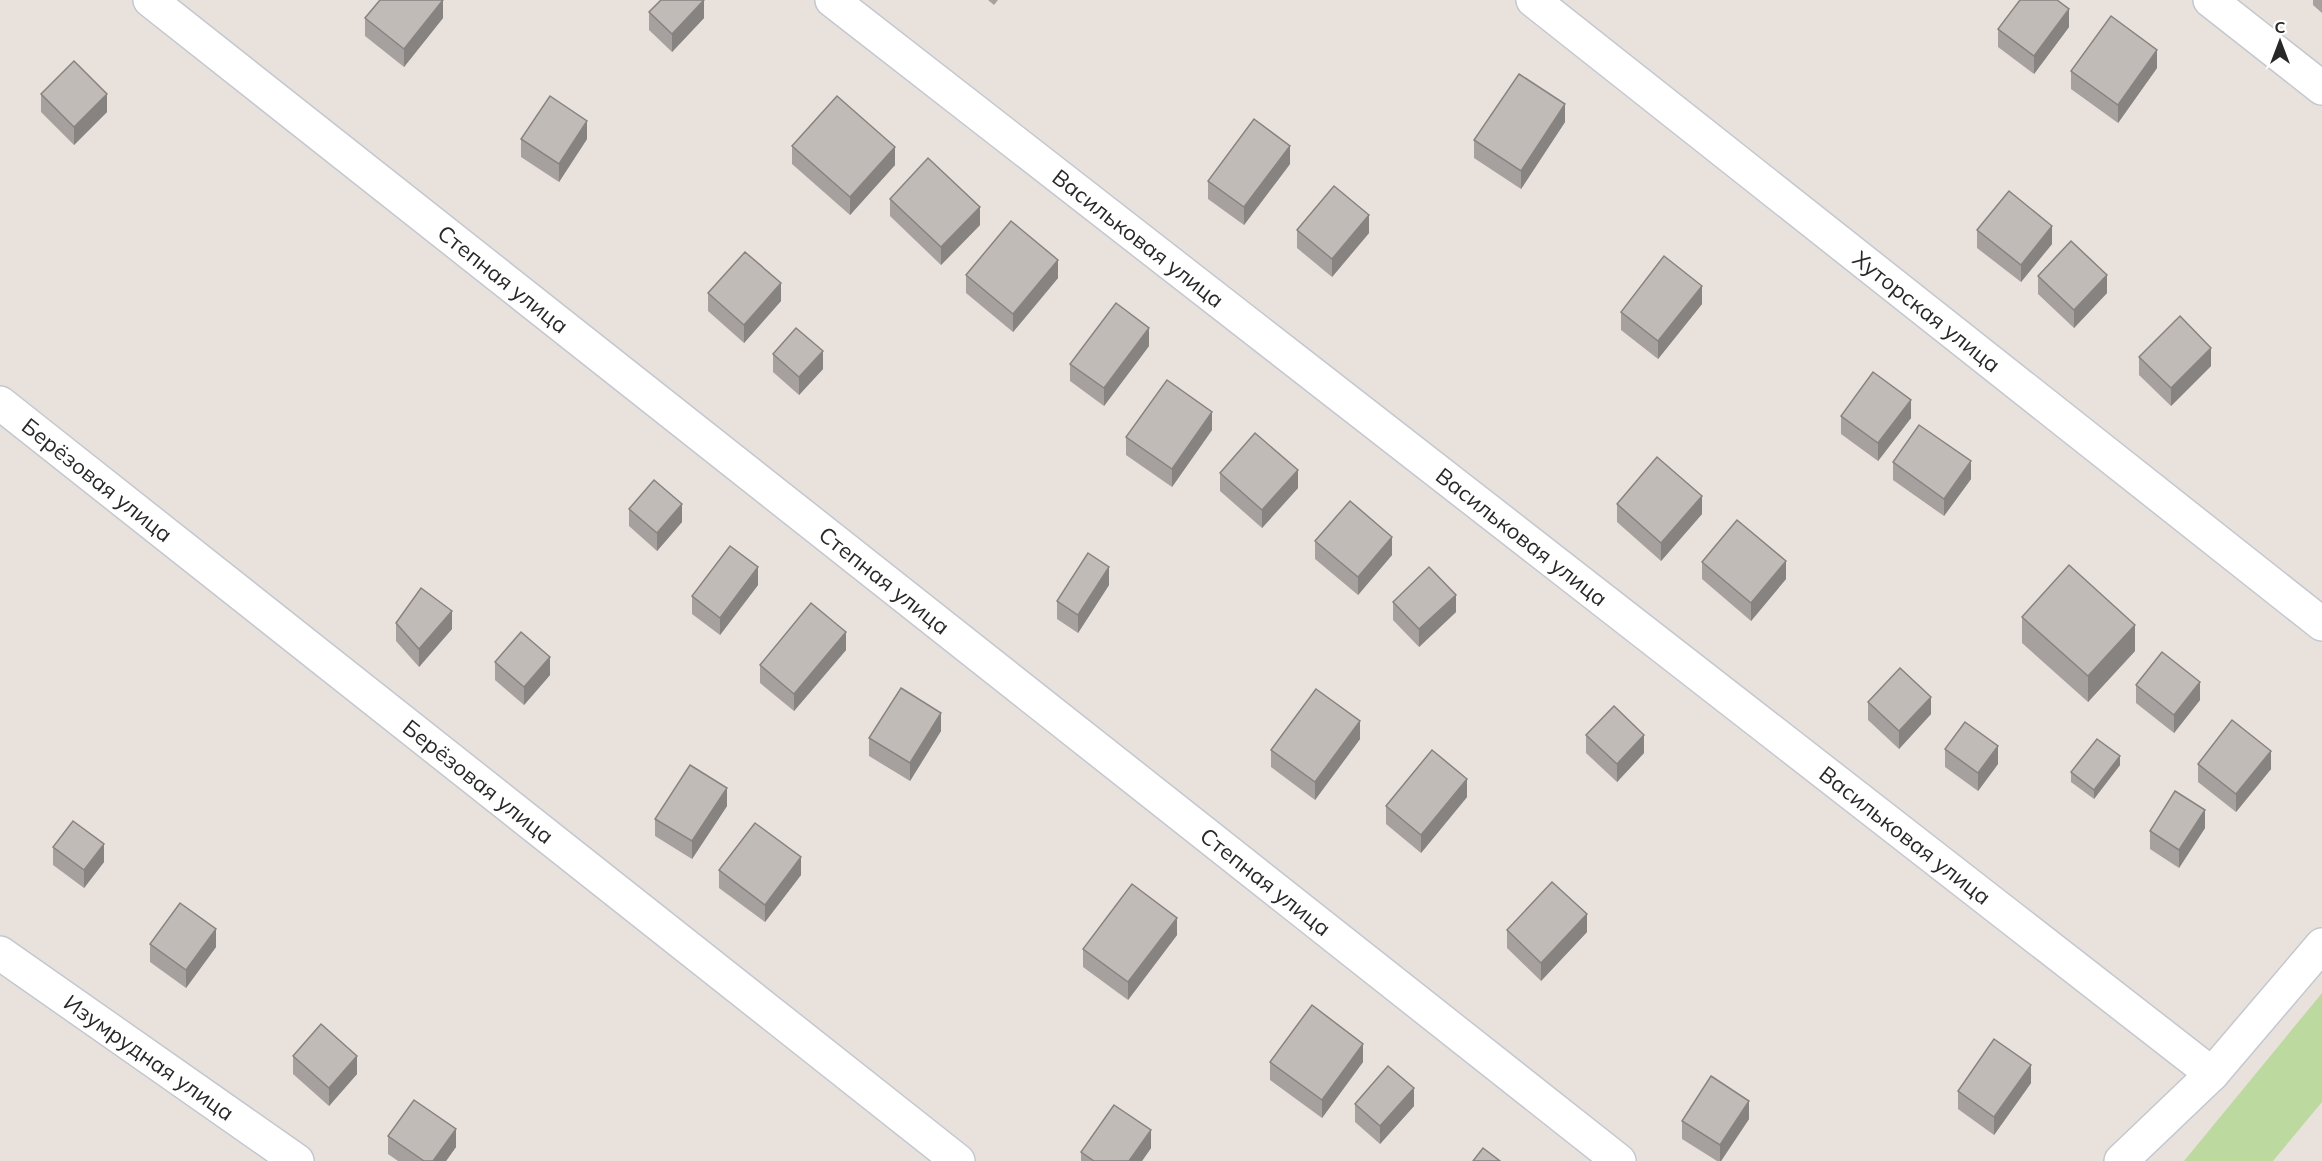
<svg xmlns="http://www.w3.org/2000/svg" width="2322" height="1161" font-family="Mulish,sans-serif">
<rect width="100%" height="100%" fill="#e9e1dc"/>
<!-- green -->
<path fill="#bcd99f" d="M2322,993V1102L2273,1161H2184Z"/>
<g fill="none" stroke-linecap="round" stroke-linejoin="round">
<!-- minor casing -->
<g stroke="#c3c8d0" stroke-width="36">
<g id="minor">
<path id="s1" d="M150,0L1619,1161"/>
<path id="s2" d="M832,0L2212,1074"/>
<path id="s3" d="M1533,0L2322,624"/>
<path d="M2210,0L2322,88"/>
<path id="s4" d="M0,403L958,1161"/>
<path id="s5" d="M0,953L297,1161"/>
<path d="M2121,1161L2212,1074L2322,945"/>
</g>
</g>
<!-- minor -->
<use href="#minor" stroke="#fff" stroke-width="33"/>
</g>
<!-- wall -->
<g fill="#a6a19e">
<path d="M988,0H998L994,5Z"/>
<path d="M2313,0H2322V13L2313,5Z"/>
<path d="M649,12L704,18L672,52L649,30Z"/>
<path d="M365,18H443L404,67L365,36Z"/>
<path d="M2069,27L2034,74L1998,47V29Z"/>
<path d="M2157,68L2118,123L2071,89V71Z"/>
<path d="M41,94L107,112L74,145L41,112Z"/>
<path d="M1565,122L1521,189L1474,158V140Z"/>
<path d="M521,139H587L559,182L521,157Z"/>
<path d="M792,146L895,165L850,215L792,164Z"/>
<path d="M1290,164L1244,225L1208,199V181Z"/>
<path d="M890,199L980,225L941,265L890,216Z"/>
<path d="M1297,230L1369,233L1332,277L1297,248Z"/>
<path d="M1977,230L2052,244L2021,282L1977,248Z"/>
<path d="M966,275L1058,278L1013,332L966,293Z"/>
<path d="M2038,276L2107,293L2074,328L2038,294Z"/>
<path d="M708,293L781,301L744,343L708,311Z"/>
<path d="M1702,304L1658,359L1621,330V312Z"/>
<path d="M1149,346L1104,406L1070,381V364Z"/>
<path d="M773,354L823,369L799,395L773,372Z"/>
<path d="M2139,357L2211,366L2171,406L2139,375Z"/>
<path d="M1841,416L1911,418L1878,461L1841,434Z"/>
<path d="M1212,430L1172,487L1126,455V437Z"/>
<path d="M1893,462L1971,479L1944,516L1893,480Z"/>
<path d="M1220,473L1298,488L1262,528L1220,491Z"/>
<path d="M1617,504L1702,514L1661,561L1617,522Z"/>
<path d="M629,509L682,522L657,551L629,526Z"/>
<path d="M1315,541L1392,555L1358,595L1315,559Z"/>
<path d="M1702,562L1786,579L1751,621L1702,579Z"/>
<path d="M758,585L720,635L692,614V596Z"/>
<path d="M1109,585L1078,633L1057,619V601Z"/>
<path d="M1393,602L1456,612L1419,647L1393,620Z"/>
<path d="M2022,617L2135,651L2088,702L2022,643Z"/>
<path d="M396,623L452,629L419,667L396,641Z"/>
<path d="M846,650L794,711L760,683V665Z"/>
<path d="M495,662L550,675L524,705L495,680Z"/>
<path d="M2136,685L2200,700L2174,733L2136,703Z"/>
<path d="M1868,702L1931,714L1899,749L1868,720Z"/>
<path d="M941,731L910,781L869,756V738Z"/>
<path d="M1586,735L1644,753L1617,782L1586,753Z"/>
<path d="M1360,739L1315,800L1271,767V750Z"/>
<path d="M1945,749L1998,764L1978,791L1945,767Z"/>
<path d="M2198,764L2271,769L2236,812L2198,782Z"/>
<path d="M2120,765L2094,799L2071,782V772Z"/>
<path d="M1467,797L1421,853L1386,824V806Z"/>
<path d="M727,806L692,859L655,836V819Z"/>
<path d="M2205,828L2179,868L2150,849V831Z"/>
<path d="M53,847L104,862L84,888L53,865Z"/>
<path d="M719,870L801,875L765,922L719,888Z"/>
<path d="M1507,930L1587,932L1541,981L1507,948Z"/>
<path d="M1177,935L1128,1000L1083,967V949Z"/>
<path d="M150,944L216,947L186,988L150,962Z"/>
<path d="M293,1056L357,1074L329,1106L293,1074Z"/>
<path d="M1270,1062H1363L1322,1118L1270,1080Z"/>
<path d="M2031,1083L1994,1135L1958,1109V1091Z"/>
<path d="M1355,1104L1414,1106L1380,1144L1355,1122Z"/>
<path d="M1749,1119L1721,1161H1717L1682,1139V1121Z"/>
<path d="M388,1136L456,1147L446,1161H398L388,1154Z"/>
<path d="M1151,1148L1142,1161H1081V1152Z"/>
</g>
<!-- shaded-wall -->
<g fill="#878381">
<path d="M443,0V18L404,67V49Z"/>
<path d="M704,0V18L672,52V34Z"/>
<path d="M2069,9V27L2034,74V56Z"/>
<path d="M2157,50V68L2118,123V105Z"/>
<path d="M107,94V112L74,145V127Z"/>
<path d="M1565,104V122L1521,189V171Z"/>
<path d="M587,121V139L559,182V164Z"/>
<path d="M1290,146V164L1244,225V207Z"/>
<path d="M895,147V165L850,215V197Z"/>
<path d="M980,207V225L941,265V247Z"/>
<path d="M1369,215V233L1332,277V259Z"/>
<path d="M2052,226V244L2021,282V265Z"/>
<path d="M1058,260V278L1013,332V314Z"/>
<path d="M2107,275V293L2074,328V310Z"/>
<path d="M781,283V301L744,343V325Z"/>
<path d="M1702,286V304L1658,359V341Z"/>
<path d="M1149,328V346L1104,406V388Z"/>
<path d="M2211,348V366L2171,406V388Z"/>
<path d="M823,351V369L799,395V377Z"/>
<path d="M1911,400V418L1878,461V443Z"/>
<path d="M1212,412V430L1172,487V469Z"/>
<path d="M1971,461V479L1944,516V499Z"/>
<path d="M1298,470V488L1262,528V510Z"/>
<path d="M1702,496V514L1661,561V543Z"/>
<path d="M682,504V522L657,551V533Z"/>
<path d="M1392,537V555L1358,595V577Z"/>
<path d="M1786,561V579L1751,621V603Z"/>
<path d="M758,567V585L720,635V618Z"/>
<path d="M1109,567V585L1078,633V615Z"/>
<path d="M1456,595V612L1419,647V629Z"/>
<path d="M452,611V629L419,667V649Z"/>
<path d="M2135,625V651L2088,702V676Z"/>
<path d="M846,632V650L794,711V694Z"/>
<path d="M550,657V675L524,705V687Z"/>
<path d="M2200,682V700L2174,733V715Z"/>
<path d="M1931,697V714L1899,749V731Z"/>
<path d="M941,713V731L910,781V763Z"/>
<path d="M1360,721V739L1315,800V782Z"/>
<path d="M1644,735V753L1617,782V764Z"/>
<path d="M1998,746V764L1978,791V773Z"/>
<path d="M2271,751V769L2236,812V794Z"/>
<path d="M2120,756V765L2094,799V790Z"/>
<path d="M1467,779V797L1421,853V835Z"/>
<path d="M727,788V806L692,859V841Z"/>
<path d="M2205,810V828L2179,868V850Z"/>
<path d="M104,844V862L84,888V870Z"/>
<path d="M801,857V875L765,922V905Z"/>
<path d="M1587,914V932L1541,981V963Z"/>
<path d="M1177,918V935L1128,1000V982Z"/>
<path d="M216,929V947L186,988V970Z"/>
<path d="M1363,1044V1062L1322,1118V1100Z"/>
<path d="M357,1056V1074L329,1106V1088Z"/>
<path d="M2031,1065V1083L1994,1135V1117Z"/>
<path d="M1414,1088V1106L1380,1144V1126Z"/>
<path d="M1749,1101V1119L1721,1161H1720V1145Z"/>
<path d="M456,1129V1147L446,1161H433Z"/>
<path d="M1151,1130V1148L1142,1161H1129Z"/>
</g>
<!-- building -->
<g fill="#c1bbb8" stroke="#878381" stroke-width="1.5">
<path d="M380,0H443L404,49L365,18Z"/>
<path d="M661,0H704L672,34L649,12Z"/>
<path d="M2020,0H2057L2069,9L2034,56L1998,29Z"/>
<path d="M2111,16L2157,50L2118,105L2071,71Z"/>
<path d="M74,61L107,94L74,127L41,94Z"/>
<path d="M1519,74L1565,104L1521,171L1474,140Z"/>
<path d="M550,96L587,121L559,164L521,139Z"/>
<path d="M837,96L895,147L850,197L792,146Z"/>
<path d="M1254,119L1290,146L1244,207L1208,181Z"/>
<path d="M928,158L980,207L941,247L890,199Z"/>
<path d="M1334,186L1369,215L1332,259L1297,230Z"/>
<path d="M2009,191L2052,226L2021,265L1977,230Z"/>
<path d="M1011,221L1058,260L1013,314L966,275Z"/>
<path d="M2071,241L2107,275L2074,310L2038,276Z"/>
<path d="M745,252L781,283L744,325L708,293Z"/>
<path d="M1664,256L1702,286L1658,341L1621,312Z"/>
<path d="M1116,303L1149,328L1104,388L1070,364Z"/>
<path d="M2180,316L2211,348L2171,388L2139,357Z"/>
<path d="M796,328L823,351L799,377L773,354Z"/>
<path d="M1873,372L1911,400L1878,443L1841,416Z"/>
<path d="M1167,380L1212,412L1172,469L1126,437Z"/>
<path d="M1919,425L1971,461L1944,499L1893,462Z"/>
<path d="M1255,433L1298,470L1262,510L1220,473Z"/>
<path d="M1657,457L1702,496L1661,543L1617,504Z"/>
<path d="M654,480L682,504L657,533L629,509Z"/>
<path d="M1350,501L1392,537L1358,577L1315,541Z"/>
<path d="M1737,520L1786,561L1751,603L1702,562Z"/>
<path d="M730,546L758,567L720,618L692,596Z"/>
<path d="M1088,553L1109,567L1078,615L1057,601Z"/>
<path d="M2069,565L2135,625L2088,676L2022,617Z"/>
<path d="M1429,567L1456,595L1419,629L1393,602Z"/>
<path d="M421,588L452,611L419,649L396,623Z"/>
<path d="M811,603L846,632L794,694L760,665Z"/>
<path d="M521,632L550,657L524,687L495,662Z"/>
<path d="M2162,652L2200,682L2174,715L2136,685Z"/>
<path d="M1900,668L1931,697L1899,731L1868,702Z"/>
<path d="M901,688L941,713L910,763L869,738Z"/>
<path d="M1316,689L1360,721L1315,782L1271,750Z"/>
<path d="M1614,706L1644,735L1617,764L1586,735Z"/>
<path d="M2232,720L2271,751L2236,794L2198,764Z"/>
<path d="M1965,722L1998,746L1978,773L1945,749Z"/>
<path d="M2097,739L2120,756L2094,790L2071,772Z"/>
<path d="M1432,750L1467,779L1421,835L1386,806Z"/>
<path d="M690,765L727,788L692,841L655,819Z"/>
<path d="M2175,791L2205,810L2179,850L2150,831Z"/>
<path d="M73,821L104,844L84,870L53,847Z"/>
<path d="M755,823L801,857L765,905L719,870Z"/>
<path d="M1552,882L1587,914L1541,963L1507,930Z"/>
<path d="M1132,884L1177,918L1128,982L1083,949Z"/>
<path d="M180,903L216,929L186,970L150,944Z"/>
<path d="M1312,1005L1363,1044L1322,1100L1270,1062Z"/>
<path d="M321,1024L357,1056L329,1088L293,1056Z"/>
<path d="M1994,1039L2031,1065L1994,1117L1958,1091Z"/>
<path d="M1388,1066L1414,1088L1380,1126L1355,1104Z"/>
<path d="M1711,1076L1749,1101L1720,1145L1682,1121Z"/>
<path d="M414,1100L456,1129L433,1161H424L388,1136Z"/>
<path d="M1114,1105L1151,1130L1129,1161H1094L1081,1152Z"/>
<path d="M1483,1148L1500,1161H1473Z"/>
</g>
<g text-anchor="middle" dominant-baseline="central" stroke-width="5" stroke-linejoin="round" paint-order="stroke">
<!-- street labels -->
<g font-size="22" fill="#282828" stroke="#fff">
<text stroke="none"><textPath href="#s2" startOffset="388">Васильковая улица</textPath></text>
<text stroke="none"><textPath href="#s1" startOffset="450">Степная улица</textPath></text>
<text stroke="none"><textPath href="#s3" startOffset="502">Хуторская улица</textPath></text>
<text stroke="none"><textPath href="#s4" startOffset="124">Берёзовая улица</textPath></text>
<text stroke="none"><textPath href="#s2" startOffset="874">Васильковая улица</textPath></text>
<text stroke="none"><textPath href="#s1" startOffset="936">Степная улица</textPath></text>
<text stroke="none"><textPath href="#s4" startOffset="610">Берёзовая улица</textPath></text>
<text stroke="none"><textPath href="#s2" startOffset="1360">Васильковая улица</textPath></text>
<text stroke="none"><textPath href="#s1" startOffset="1422">Степная улица</textPath></text>
<text stroke="none"><textPath href="#s5" startOffset="182">Изумрудная улица</textPath></text>
</g>
</g>
<!-- north arrow -->
<g transform="translate(2280 42)" stroke="#ffffff" stroke-width="4.5" paint-order="stroke">
<path d="M0-4.5L10 22L0 15L-10 22Z" fill="#282828"/>
<text y="-9" font-size="16" font-weight="bold" text-anchor="middle" fill="#282828">С</text>
</g>
</svg>
